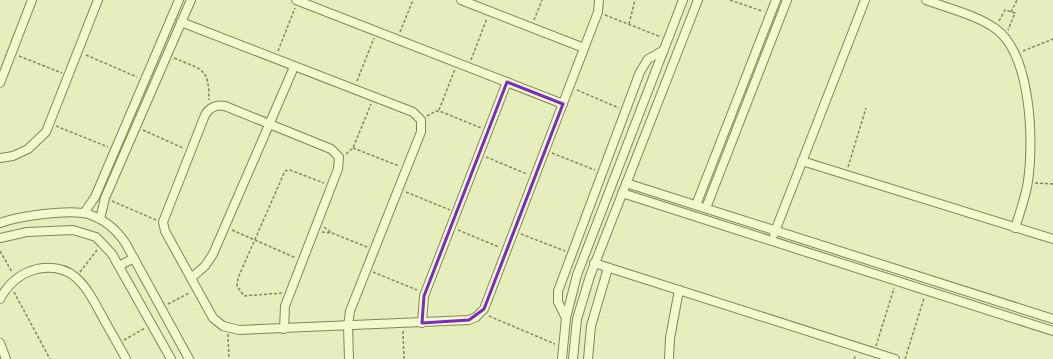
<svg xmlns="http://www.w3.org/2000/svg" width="1053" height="359" font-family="Literata,serif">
<rect width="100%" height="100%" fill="#e5eebc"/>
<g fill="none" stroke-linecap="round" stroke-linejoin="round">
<!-- minor casing -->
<g stroke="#858555" stroke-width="10">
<g id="minor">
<path d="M296,0L563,104"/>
<path d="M461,0L584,48"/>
<path d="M926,0C947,8 977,15 996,29C1031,55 1034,140 1028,181C1026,196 1020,212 1015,228"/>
<path d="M181,22L413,112L421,120V132L350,311L348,326L349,359"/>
<path d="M0,83L32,0"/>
<path d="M0,158L13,156L28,149L46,132L98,0"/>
<path d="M802,161L1053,239"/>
<path d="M626,183L1053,319"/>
<path d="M622,193L1053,331"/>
<path d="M696,205L776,0"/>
<path d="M706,208L787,0"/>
<path d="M84,213L95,197L179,0"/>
<path d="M100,219L105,198L191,0"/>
<path d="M0,223C19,216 69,209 88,214C104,219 117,230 126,244L189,359"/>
<path d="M774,234L865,0"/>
<path d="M0,238L27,232L73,230L96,237L112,254L171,359"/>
<path d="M594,263L895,359"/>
<path d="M119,266L134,258"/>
<path d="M191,278L205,266L213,254L294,67"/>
<path d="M0,299C8,284 21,273 37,269C74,262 86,287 101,314C109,329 118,344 126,359"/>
<path d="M566,318L558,302V291L640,72L648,59L664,50"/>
<path d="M422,323L424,296L507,82"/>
<path d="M284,329L285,306L338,169L339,157L331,149L225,106C216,104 209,108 205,115L163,222L165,231L213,318L223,326L239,330L469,320L476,317L484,309L598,12L599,0"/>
<path d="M0,343L6,359"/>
<path d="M562,359L566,318L577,275L683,0"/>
<path d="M573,359L577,319L590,276L698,0"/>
<path d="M588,359L591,326L608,268"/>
<path d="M669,359L670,338L679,290"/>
</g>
</g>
<!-- path -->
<g stroke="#858555" stroke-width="1.5" stroke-dasharray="3 2" stroke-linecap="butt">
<path d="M730,0L762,11"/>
<path d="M1011,12L1017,0"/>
<path d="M605,15L661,37"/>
<path d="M534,20L542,0"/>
<path d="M999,21L1005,10L1015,13L1008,30"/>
<path d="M629,24L635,0"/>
<path d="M400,32L413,0"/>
<path d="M278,51L295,8"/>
<path d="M1023,51L1053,39"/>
<path d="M86,55L137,77"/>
<path d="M19,56L62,73"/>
<path d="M174,58C202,70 209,67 209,100"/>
<path d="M471,60L487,18"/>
<path d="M357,81L374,38"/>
<path d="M577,90L619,108"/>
<path d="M439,110L455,69"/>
<path d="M427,116L436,111L442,112L481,128"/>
<path d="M56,126L108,147"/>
<path d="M143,130L183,148"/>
<path d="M353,148L399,166"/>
<path d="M552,153L595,170"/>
<path d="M346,154L353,148L371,104"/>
<path d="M486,157L527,174"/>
<path d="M848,167L866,108"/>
<path d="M1035,183L1053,184"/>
<path d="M406,192L450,210"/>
<path d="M112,201L156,220"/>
<path d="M324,227L332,233L367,247"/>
<path d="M232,230L296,258"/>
<path d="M458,230L499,247"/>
<path d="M322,232L332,233"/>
<path d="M521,234L565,251"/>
<path d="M0,251L12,272"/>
<path d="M80,272L97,250"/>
<path d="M373,272L417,290"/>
<path d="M14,292L50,359"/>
<path d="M282,293L244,296L237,286L238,278L285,171L290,170L324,183"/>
<path d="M168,304L189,293"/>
<path d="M489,316L555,344"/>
<path d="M403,331L404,359"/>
<path d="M228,334L229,359"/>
<path d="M124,340L145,328"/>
<path d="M876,346L894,288"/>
<path d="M854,359L856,355"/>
<path d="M905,359L924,298"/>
</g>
<!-- minor -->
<use href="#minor" stroke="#f2f9cf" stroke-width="8"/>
</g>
<!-- marked area -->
<path fill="none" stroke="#7b2cbf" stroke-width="3" stroke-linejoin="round" d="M507,82L563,104L484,309L469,320L422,323L424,296Z"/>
</svg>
